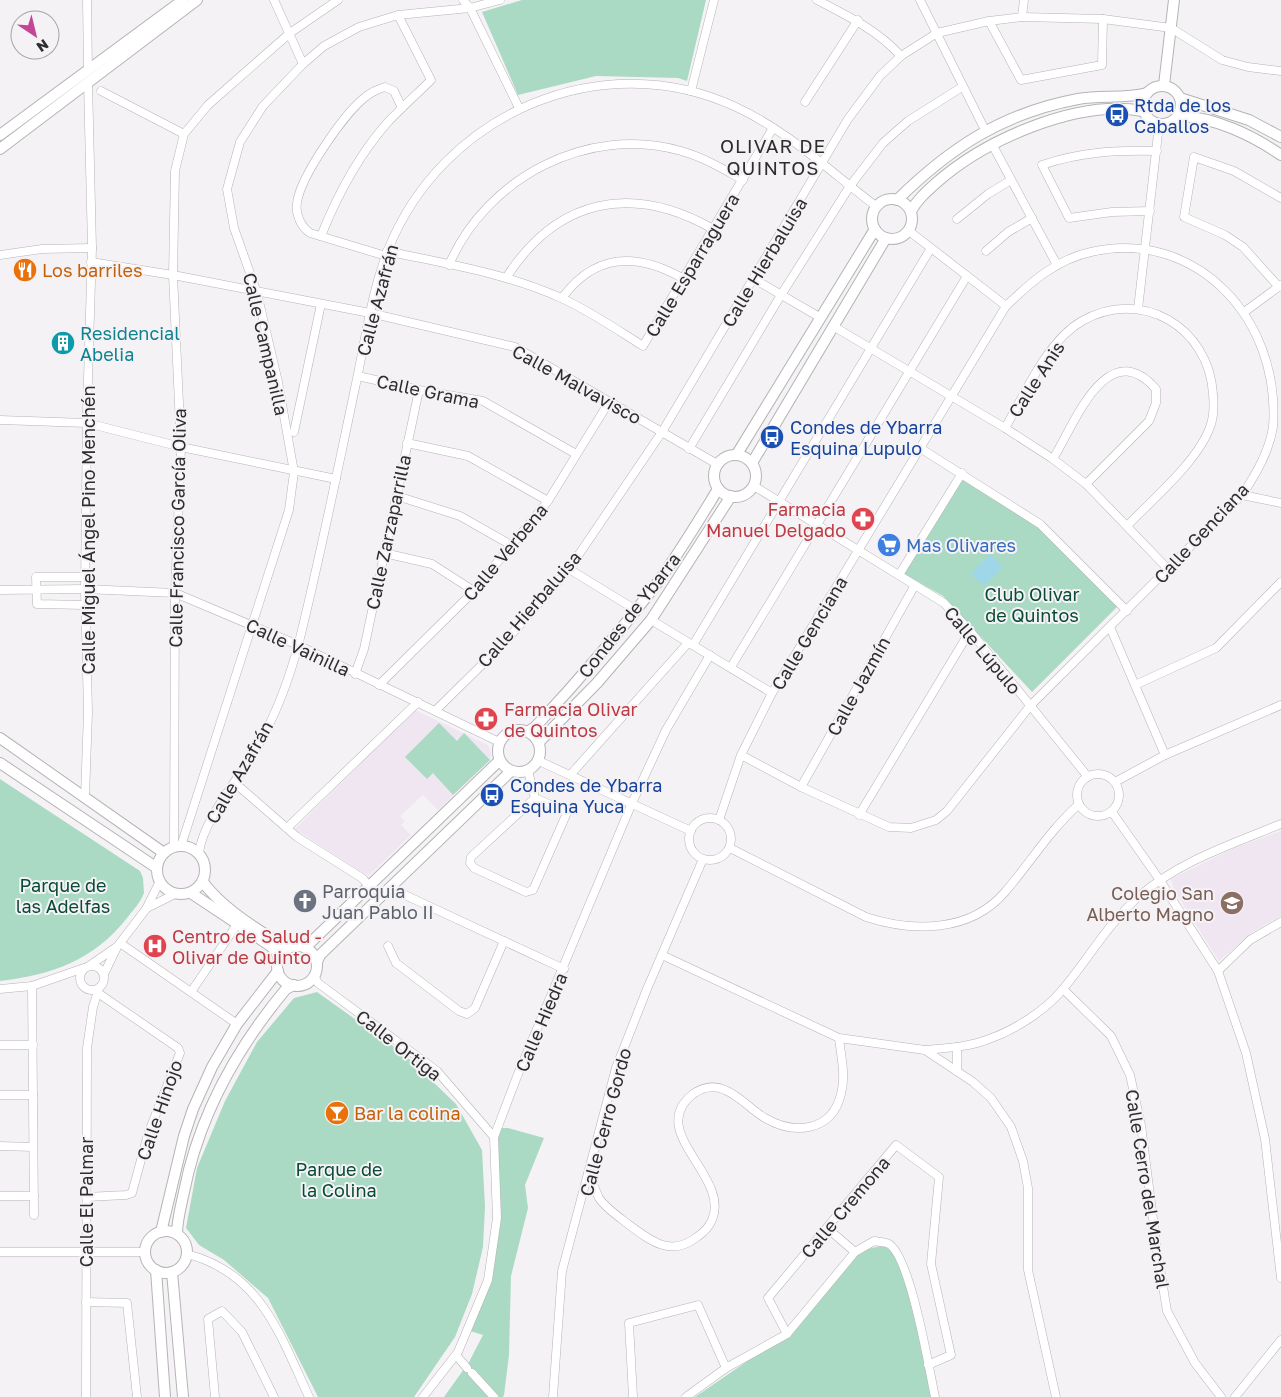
<svg xmlns="http://www.w3.org/2000/svg" width="1281" height="1397" font-family="'Golos Text',sans-serif">
<rect width="100%" height="100%" fill="#f5f2f6"/>
<!-- built -->
<g fill="#efe6f1">
<path d="M415,710L488,745L491,753L490,760L438,810L423,795L400,816L405,821L401,825L411,835L368,876L295,829Z"/>
<path d="M1281,831V916L1251,933L1219,961L1174,890L1171,879L1234,848Z"/>
</g>
<!-- green -->
<g fill="#aadac3">
<path d="M522,0H706L687,81L678,78L596,76L518,95L482,12Z"/>
<path d="M962,478L1038,526L1118,606L1032,692L943,596L904,574Z"/>
<path d="M439,723L457,741L464,733L490,760L453,795L433,773L427,779L405,757Z"/>
<path d="M0,779L140,871L143,878L144,893C141,902 133,910 127,918C94,960 52,975 0,981Z"/>
<path d="M317,992L404,1054L456,1104L482,1150L485,1207L483,1247L472,1294L455,1337L414,1397H318L268,1298L224,1260L199,1245L186,1228L197,1168L225,1101L257,1042L294,998Z"/>
<path d="M499,1128H508L544,1138L525,1185L528,1208L511,1276L509,1355L504,1395L503,1397H444L469,1362L483,1335L467,1330L488,1280L497,1218L494,1137Z"/>
<path d="M889,1244L908,1274L933,1397H695L787,1334L855,1252Z"/>
</g>
<!-- water -->
<path fill="#9fd7e8" d="M990,554L1003,567L984,586L971,574Z"/>
<g fill="none" stroke-linecap="round" stroke-linejoin="round">
<!-- street casing -->
<g stroke="#b6b3b7" stroke-width="9">
<g id="street">
<path d="M87,0L88,70"/>
<path d="M274,0L303,64"/>
<path d="M463,0L470,8L519,108"/>
<path d="M817,0C848,16 877,30 901,56"/>
<path d="M920,0L985,130"/>
<path d="M1022,17L1024,0"/>
<path d="M989,21L1021,80L1102,65L1103,19"/>
<path d="M101,91L184,134"/>
<path d="M691,91L714,0"/>
<path d="M805,102L858,20"/>
<path d="M992,144L1057,265"/>
<path d="M1150,211L1112,212L1069,218L1042,165C1080,152 1116,150 1157,151"/>
<path d="M957,219L988,194L1011,180"/>
<path d="M909,231L1006,306"/>
<path d="M321,236C337,196 358,156 387,123C401,108 417,94 431,80L398,15"/>
<path d="M387,251C446,264 506,273 561,298C590,311 616,329 643,346L773,128"/>
<path d="M986,251L1008,232L1032,218"/>
<path d="M0,255L42,249L92,248"/>
<path d="M386,256L310,233C301,227 295,214 297,203C300,177 346,110 368,95C373,91 379,89 385,87L394,91L402,108"/>
<path d="M91,262L173,275L370,313L515,347L717,464"/>
<path d="M449,265C486,178 588,124 681,151C703,157 723,169 743,180"/>
<path d="M506,278C557,198 632,183 713,229"/>
<path d="M754,279L821,318"/>
<path d="M1279,287L1243,247L1225,235L1184,217L1194,157L1234,171L1281,198"/>
<path d="M562,298C595,253 637,252 684,279"/>
<path d="M1138,309L1159,125"/>
<path d="M1247,310L1281,285"/>
<path d="M833,326L1005,428L1053,459L1086,484L1168,569"/>
<path d="M358,376L419,390L483,401L576,454"/>
<path d="M0,420L87,423L181,447L336,479"/>
<path d="M1005,428C1025,394 1047,341 1082,321C1141,287 1209,327 1213,394C1214,405 1214,417 1210,427C1198,461 1153,499 1128,525"/>
<path d="M294,432L321,304"/>
<path d="M407,443L468,456L548,501"/>
<path d="M920,448L1040,524L1127,611"/>
<path d="M689,449L781,295L850,186L883,143L908,121L962,87"/>
<path d="M1053,459C1075,423 1107,334 1156,389V403L1149,421L1086,484"/>
<path d="M754,486L944,603L970,631L1088,777"/>
<path d="M1242,495L1281,503"/>
<path d="M397,496L460,516L511,545"/>
<path d="M384,553L432,564L474,591"/>
<path d="M569,569L636,610"/>
<path d="M899,575L962,473"/>
<path d="M0,590L85,589L175,593L298,645L497,741L501,740"/>
<path d="M85,605L37,604L36,577H85"/>
<path d="M651,620L772,693"/>
<path d="M1110,627L1165,755"/>
<path d="M693,645L931,248"/>
<path d="M731,667L967,276"/>
<path d="M355,674L364,649L419,390"/>
<path d="M379,685L471,594L548,501L609,402"/>
<path d="M1135,685L1216,648L1281,582"/>
<path d="M436,710L502,645L569,569L662,432L848,119L880,76L901,56L937,33L989,21L1022,17L1103,19L1171,28L1222,60L1248,67L1281,71"/>
<path d="M539,761L691,831"/>
<path d="M528,771L535,798L564,811L566,815L533,890L526,892L474,868L470,863L471,857L535,798"/>
<circle cx="1098" cy="795" r="21"/>
<path d="M571,774L688,643"/>
<path d="M1115,782L1165,755L1281,705"/>
<path d="M235,783L297,837L362,878L369,886"/>
<path d="M801,787L915,585"/>
<path d="M85,797L88,712L85,589L87,412L92,248L88,82"/>
<path d="M1112,812L1159,879L1218,971L1246,1053L1265,1139L1281,1278"/>
<path d="M859,815L970,631"/>
<circle cx="710" cy="839" r="21"/>
<path d="M719,820L741,755L801,787L889,827L911,828L936,820L947,811L1030,706L1242,495C1256,474 1269,452 1273,427C1281,320 1197,228 1091,252C1057,259 1031,282 1006,306L772,693L741,755"/>
<path d="M287,828L418,702"/>
<path d="M181,846L289,510L294,472L278,382L257,293L234,228L227,189L240,142L263,106L303,64L324,46L359,27L398,15L470,8L500,0"/>
<path d="M174,847L175,593L181,447L173,275L175,171L184,134L208,105L290,33L338,0"/>
<path d="M730,848L866,917C912,932 970,933 1005,892C1030,863 1050,830 1079,804"/>
<path d="M199,853C203,819 241,776 258,746C276,714 290,677 299,642C320,558 337,473 355,388C365,342 371,294 388,250C442,114 601,44 736,107C788,131 832,173 877,207"/>
<path d="M390,888L564,969"/>
<path d="M147,908L175,894"/>
<path d="M120,943L237,1024"/>
<path d="M388,946L396,963L459,1011L467,1014L475,1008L504,941"/>
<path d="M662,955L839,1038L925,1050L973,1082L991,1098L1011,1127L1023,1161L1028,1188V1270L1056,1397"/>
<circle cx="92" cy="978" r="12"/>
<path d="M89,966L115,948"/>
<path d="M1218,971L1250,940L1281,922"/>
<path d="M104,974L117,947L146,909L160,881"/>
<path d="M314,976L318,983L437,1071L494,1137"/>
<path d="M32,986L34,1215"/>
<path d="M0,989L32,986L84,968"/>
<path d="M1063,989L1111,1036L1130,1075L1141,1125L1157,1250L1167,1311L1195,1363L1221,1397"/>
<path d="M191,992L238,923"/>
<path d="M0,1045H33"/>
<path d="M925,1050C946,1048 969,1047 989,1039C1015,1030 1046,1010 1063,989C1088,959 1108,924 1137,898C1177,862 1232,844 1281,824"/>
<path d="M957,1071V1047"/>
<path d="M0,1095H33"/>
<path d="M0,1146L33,1147"/>
<path d="M589,1173C592,1181 595,1190 599,1198C604,1206 616,1215 624,1221C647,1238 669,1259 697,1237C703,1233 709,1227 712,1220C731,1176 645,1132 693,1094C703,1087 714,1085 725,1090C740,1096 751,1110 765,1118C794,1135 832,1132 841,1094C846,1076 841,1056 839,1038"/>
<path d="M0,1196H34"/>
<path d="M86,1197L126,1195L132,1193L148,1134L180,1053L178,1048L98,993"/>
<path d="M827,1228L855,1252"/>
<path d="M0,1252H145"/>
<path d="M187,1254C261,1273 280,1335 309,1397"/>
<path d="M86,1302L127,1303L137,1397"/>
<path d="M787,1334L768,1298L896,1145L939,1177L931,1264L951,1355L928,1365"/>
<path d="M456,1355L467,1368"/>
<path d="M472,1373L494,1397"/>
<path d="M86,1397L87,1048L93,1007L99,988"/>
<path d="M215,1397L208,1319L222,1311L242,1332L274,1397"/>
<path d="M423,1397L458,1352L488,1280L497,1218L494,1137L518,1074L632,803L666,730L710,655"/>
<path d="M553,1397L562,1271L616,1068L647,989L703,859"/>
<path d="M633,1397L629,1323L698,1305L726,1368"/>
<path d="M686,1397L726,1368L787,1334L855,1252L874,1241C879,1242 885,1242 889,1244C911,1258 929,1369 935,1397"/>
<path d="M1235,1397L1281,1340"/>
</g>
</g>
<!-- secondary casing -->
<g stroke="#b6b3b7" stroke-width="12">
<g id="secondary">
<path d="M1164,85L1174,0"/>
<circle cx="1162" cy="105" r="19"/>
<path d="M1180,98L1249,120L1281,137"/>
<path d="M1179,116C1214,117 1252,135 1281,155"/>
<path d="M0,135L183,0"/>
<path d="M0,149L197,0"/>
<circle cx="892" cy="219" r="20"/>
<path d="M897,200C951,147 1003,113 1078,99C1101,95 1125,99 1147,93"/>
<path d="M911,211C917,200 926,192 936,183C985,140 1076,99 1143,111"/>
<path d="M737,454L875,229"/>
<circle cx="735" cy="476" r="21"/>
<path d="M752,463L886,238"/>
<circle cx="519" cy="751" r="21"/>
<path d="M528,732L536,726C579,680 620,632 658,582C680,552 699,520 718,489"/>
<path d="M0,738L164,853"/>
<path d="M539,742L597,683L651,620L731,496"/>
<path d="M0,763L157,868"/>
<circle cx="181" cy="870" r="24"/>
<path d="M203,882C222,908 260,932 289,948"/>
<path d="M191,893L269,945L276,951L279,959"/>
<path d="M302,946L310,943L500,760"/>
<circle cx="297" cy="966" r="20"/>
<path d="M317,962L320,955L511,771"/>
<circle cx="166" cy="1252" r="21"/>
<path d="M161,1232L184,1136L193,1109L212,1067L237,1024L278,971"/>
<path d="M177,1234C177,1220 181,1206 184,1192C199,1115 236,1049 286,989L294,985"/>
<path d="M156,1270L165,1397"/>
<path d="M172,1272L183,1397"/>
</g>
</g>
<!-- street -->
<use href="#street" stroke="#fff" stroke-width="8"/>
<!-- secondary -->
<use href="#secondary" stroke="#fff" stroke-width="10"/>
</g>
<!-- icons -->
<defs>
<g id="bus-disc" transform="scale(1.25)"><circle r="9.5" fill="#1a4fb4" stroke="#f5f2f6"/><path d="M-5-6H5V4H4V6H2V4H-2V6H-4V4H-5ZM-3.5-4V0h7V-4ZM-3.5 1.2v1.5H-2V1.2ZM2 1.2v1.5H3.5V1.2Z" fill="#fff"/></g>
<g id="restaurant-disc" transform="scale(1.25)"><circle r="9.5" fill="#e8710a" stroke="#f5f2f6"/><path d="M-5-6h1v4h1v-4h1v4h1v-4h1v5L-1.5 .5V6h-2V.5L-5-1ZM5-6V6H3V1.5H1.5Q1.5-4 5-6Z" fill="#fff"/></g>
<g id="building-disc" transform="scale(1.25)"><circle r="9.5" fill="#0f9aa8" stroke="#f5f2f6"/><path d="M-4-6H4V6H1V3H-1V6H-4ZM-2.5-4.3h1.7v1.8h-1.7ZM.8-4.3h1.7v1.8H.8ZM-2.5-1h1.7V.8h-1.7ZM.8-1h1.7V.8H.8Z" fill="#fff"/></g>
<g id="pharmacy-disc" transform="scale(1.25)"><circle r="9.5" fill="#e0444e" stroke="#f5f2f6"/><path d="M-2-6h4v4h4v4h-4v4h-4v-4h-4v-4h4Z" fill="#fff"/></g>
<g id="supermarket-disc" transform="scale(1.25)"><circle r="9.5" fill="#3f7fe0" stroke="#f5f2f6"/><path d="M-6-5.5h2.5l.6 2H6L4.5 2H-2.5L-4.4-4H-6ZM-1.5 3.2a1.3 1.3 0 1 0 .1 0ZM3 3.2a1.3 1.3 0 1 0 .1 0Z" fill="#fff"/></g>
<g id="church-disc" transform="scale(1.25)"><circle r="9.5" fill="#6b7280" stroke="#f5f2f6"/><path d="M-1.2-6h2.4v3.5h3.3v2.4h-3.3V6h-2.4V-.1h-3.3v-2.4h3.3Z" fill="#fff"/></g>
<g id="school-disc" transform="scale(1.25)"><circle r="9.5" fill="#8d6e63" stroke="#f5f2f6"/><path d="M0-5L7-2L0 1L-7-2ZM-4 1L0 2.5L4 1V4Q0 6-4 4Z" fill="#fff"/></g>
<g id="hospital-disc" transform="scale(1.25)"><circle r="9.5" fill="#e0444e" stroke="#f5f2f6"/><path d="M-5-5h3v3.5h4V-5h3V5h-3V1.5h-4V5h-3Z" fill="#fff"/></g>
<g id="bar-disc" transform="scale(1.25)"><circle r="9.5" fill="#e8710a" stroke="#f5f2f6"/><path d="M-6-5H6L.8 .8V4.5H3.5V6h-7V4.5H-.8V.8Z" fill="#fff"/></g>
</defs>
<g fill-rule="evenodd">
<use href="#bus-disc" x="1117" y="115"/>
<use href="#restaurant-disc" x="25" y="270"/>
<use href="#building-disc" x="63" y="343"/>
<use href="#bus-disc" x="772" y="437"/>
<use href="#pharmacy-disc" x="863" y="519"/>
<use href="#supermarket-disc" x="889" y="545"/>
<use href="#pharmacy-disc" x="486" y="719"/>
<use href="#bus-disc" x="492" y="795"/>
<use href="#church-disc" x="305" y="901"/>
<use href="#school-disc" x="1232" y="903"/>
<use href="#hospital-disc" x="155" y="946"/>
<use href="#bar-disc" x="337" y="1113"/>
</g>
<g text-anchor="middle" dominant-baseline="central" stroke-width="4" stroke-linejoin="round" paint-order="stroke">
<!-- transit labels -->
<g font-size="18" fill="#164399" stroke="#f5f2f6" text-anchor="start">
<text x="1134" y="105">Rtda de los<tspan x="1134" dy="21">Caballos</tspan></text>
<text x="790" y="427">Condes de Ybarra<tspan x="790" dy="21">Esquina Lupulo</tspan></text>
<text x="510" y="785">Condes de Ybarra<tspan x="510" dy="21">Esquina Yuca</tspan></text>
</g>
<!-- street labels -->
<g font-size="18" fill="#2e2d2e" stroke="#f5f2f6">
<text transform="translate(764 262) rotate(-59)">Calle Hierbaluisa</text>
<text transform="translate(692 265) rotate(-59)">Calle Esparraguera</text>
<text transform="translate(377 300) rotate(-75)">Calle Azafrán</text>
<text transform="translate(266 344) rotate(77)">Calle Campanilla</text>
<text transform="translate(1036 379) rotate(-57)">Calle Anis</text>
<text transform="translate(577 384) rotate(29)">Calle Malvavisco</text>
<text transform="translate(428 391) rotate(12)">Calle Grama</text>
<text transform="translate(177 528) rotate(-89)">Calle Francisco García Oliva</text>
<text transform="translate(88 530) rotate(-90)">Calle Miguel Ángel Pino Menchén</text>
<text transform="translate(388 532) rotate(-78)">Calle Zarzaparrilla</text>
<text transform="translate(1201 533) rotate(-47)">Calle Genciana</text>
<text transform="translate(505 552) rotate(-50)">Calle Verbena</text>
<text transform="translate(529 609) rotate(-49)">Calle Hierbaluisa</text>
<text transform="translate(629 615) rotate(-52)">Condes de Ybarra</text>
<text transform="translate(809 633) rotate(-59)">Calle Genciana</text>
<text transform="translate(298 647) rotate(25)">Calle Vainilla</text>
<text transform="translate(983 650) rotate(50)">Calle Lúpulo</text>
<text transform="translate(858 686) rotate(-61)">Calle Jazmín</text>
<text transform="translate(239 772) rotate(-60)">Calle Azafrán</text>
<text transform="translate(541 1022) rotate(-67)">Calle Hiedra</text>
<text transform="translate(399 1045) rotate(38)">Calle Ortiga</text>
<text transform="translate(159 1110) rotate(-71)">Calle Hinojo</text>
<text transform="translate(605 1122) rotate(-75)">Calle Cerro Gordo</text>
<text transform="translate(1148 1189) rotate(81)">Calle Cerro del Marchal</text>
<text transform="translate(86 1202) rotate(-90)">Calle El Palmar</text>
<text transform="translate(845 1207) rotate(-50)">Calle Cremona</text>
</g>
<!-- food labels -->
<g font-size="18" fill="#c56008" stroke="#f5f2f6" text-anchor="start">
<text x="42" y="270">Los barriles</text>
<text x="354" y="1113">Bar la colina</text>
</g>
<!-- culture labels -->
<g font-size="18" fill="#0d838f" stroke="#f5f2f6" text-anchor="start">
<text x="80" y="333">Residencial<tspan x="80" dy="21">Abelia</tspan></text>
</g>
<!-- health labels -->
<g font-size="18" fill="#be3a42" stroke="#f5f2f6" text-anchor="start">
<text x="846" y="509" text-anchor="end">Farmacia<tspan x="846" dy="21">Manuel Delgado</tspan></text>
<text x="504" y="709">Farmacia Olivar<tspan x="504" dy="21">de Quintos</tspan></text>
<text x="172" y="936">Centro de Salud -<tspan x="172" dy="21">Olivar de Quinto</tspan></text>
</g>
<!-- shop labels -->
<g font-size="18" fill="#366cbe" stroke="#f5f2f6" text-anchor="start">
<text x="906" y="545">Mas Olivares</text>
</g>
<!-- park labels -->
<g font-size="18" fill="#084b35" stroke="#f5f2f6">
<text x="1032" y="594">Club Olivar<tspan x="1032" dy="21">de Quintos</tspan></text>
<text x="63" y="885">Parque de<tspan x="63" dy="21">las Adelfas</tspan></text>
<text x="339" y="1169">Parque de<tspan x="339" dy="21">la Colina</tspan></text>
</g>
<!-- worship labels -->
<g font-size="18" fill="#5b616d" stroke="#f5f2f6" text-anchor="start">
<text x="322" y="891">Parroquia<tspan x="322" dy="21">Juan Pablo II</tspan></text>
</g>
<!-- education labels -->
<g font-size="18" fill="#785e54" stroke="#f5f2f6" text-anchor="end">
<text x="1214" y="893">Colegio San<tspan x="1214" dy="21">Alberto Magno</tspan></text>
</g>
<!-- neighbourhood labels -->
<g font-size="19" letter-spacing="1" fill="#2e2d2e" stroke="#f5f2f6">
<text x="773" y="145">OLIVAR DE<tspan x="773" dy="22">QUINTOS</tspan></text>
</g>
</g>
<!-- north arrow -->
<g transform="translate(35 35) rotate(145)"><circle r="24" fill="#f5f2f6" stroke="#a5a3a6"/>
<path d="M0-4L9 19L0 12L-9 19Z" fill="#c34695"/>
<text y="-8" font-size="14" font-weight="bold" text-anchor="middle" fill="#2e2d2e">N</text>
</g>
</svg>
